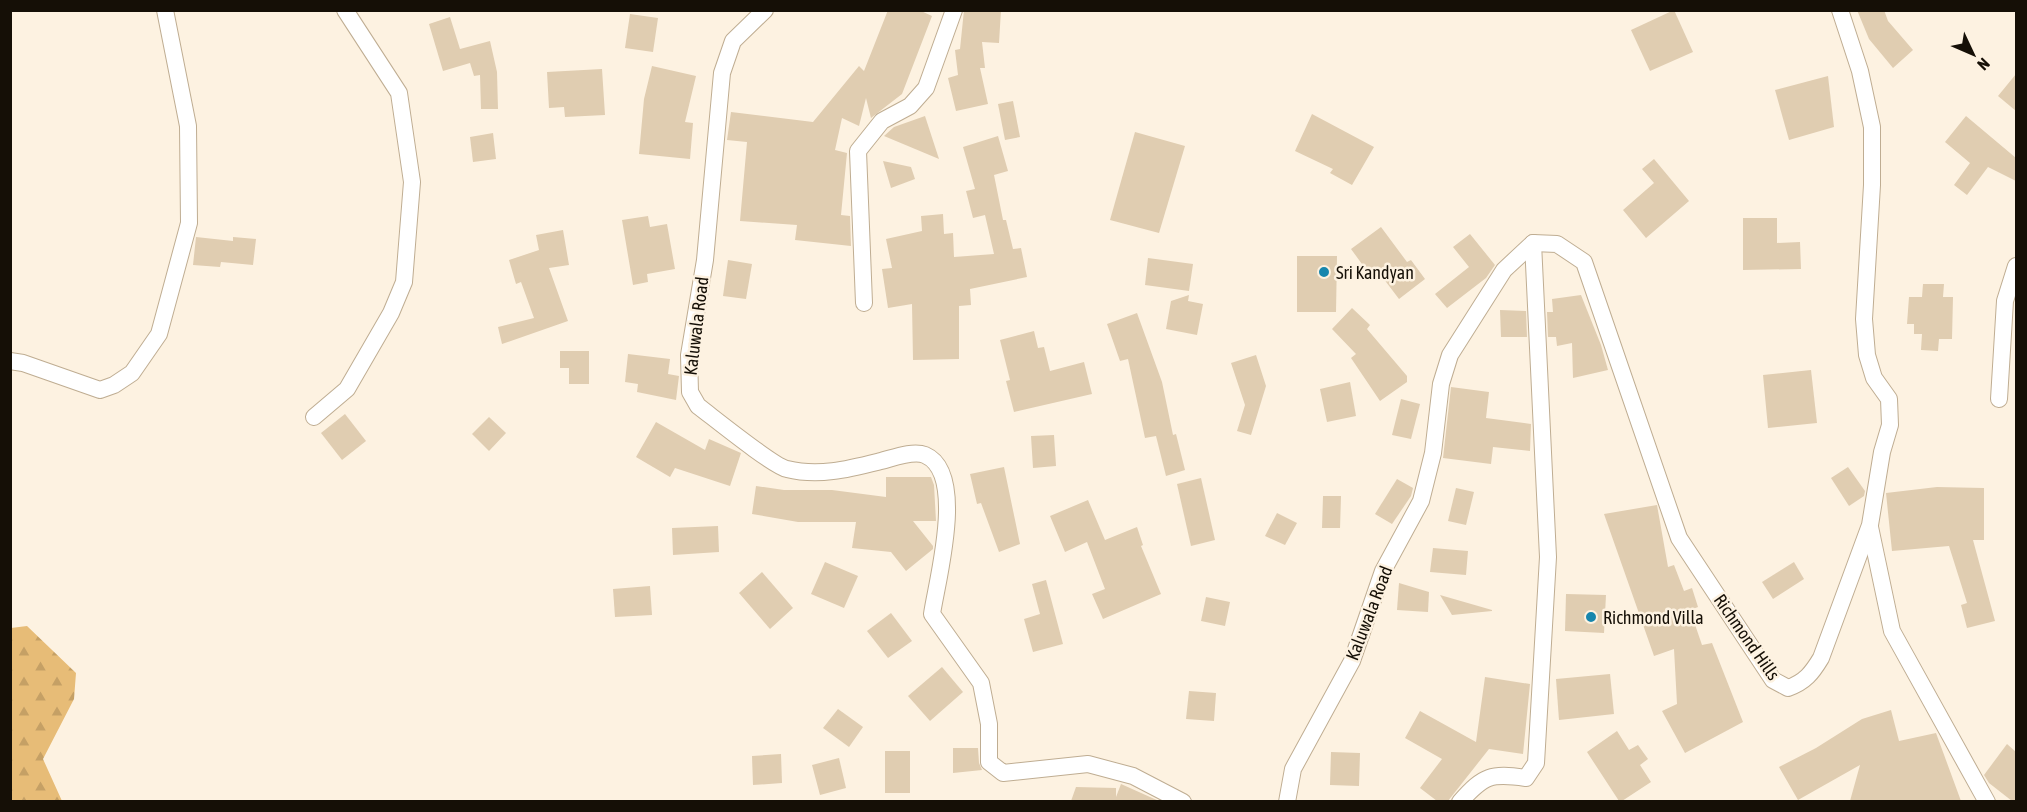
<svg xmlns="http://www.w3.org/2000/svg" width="2027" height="812" font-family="'Asap Condensed',sans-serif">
<defs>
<pattern id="forest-firs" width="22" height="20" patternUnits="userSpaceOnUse" patternTransform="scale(1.5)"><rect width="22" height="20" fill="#e7bc77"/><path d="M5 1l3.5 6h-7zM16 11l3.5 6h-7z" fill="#c5a065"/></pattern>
</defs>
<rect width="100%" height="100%" fill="#fdf2e1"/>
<!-- forest -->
<path fill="url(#forest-firs)" d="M27,626L76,673L74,699L43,759L62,801H11V628Z"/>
<!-- building -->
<g fill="#e0cdb1">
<path d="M888,10H919L932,16L902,94L871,118L866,98L859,126L842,118L835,150L847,153L841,215L850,216L851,246L795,240L797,225L740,221L747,142L727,140L731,112L813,122L859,66L864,71Z"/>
<path d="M964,10H1001L999,43L982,42L985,68H980L988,104L956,111L948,78L958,75L955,50L960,49Z"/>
<path d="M1674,10L1693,52L1650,71L1631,30Z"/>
<path d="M1857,10H1884L1888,21L1913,50L1893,68L1869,39Z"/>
<path d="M630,14L658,18L653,52L625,48Z"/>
<path d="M450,17L460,49L490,41L497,72L498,109H481L480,75L474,76L470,63L443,71L429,24Z"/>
<path d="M652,66L696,76L685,122L693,123L690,159L639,154L644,99Z"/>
<path d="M602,69L605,115L565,117L564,107L549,108L547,72Z"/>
<path d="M2016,74V111L1998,96Z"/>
<path d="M1828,76L1834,127L1789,140L1775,90Z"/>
<path d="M1013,101L1020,137L1005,140L998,104Z"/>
<path d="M1312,114L1374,147L1352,185L1330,173L1333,169L1295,151Z"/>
<path d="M925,116L939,159L884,136L894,127Z"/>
<path d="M1966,116L2016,158V181L1988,167L1967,195L1954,185L1970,163L1945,142Z"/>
<path d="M1135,132L1185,146L1159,233L1110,220Z"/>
<path d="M493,133L496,159L473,162L470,137Z"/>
<path d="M998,136L1008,171L994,175L1003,220H1006L1013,249L1021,248L1027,277L970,289L971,305L959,306V359L913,360L912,304L888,308L882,269L892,268L886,239L922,231L921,216L943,214L944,234L953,233L954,257L994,254L985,215L973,218L966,191L975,189L963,147Z"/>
<path d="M1654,159L1689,201L1646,238L1623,210L1654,183L1642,169Z"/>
<path d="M883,161L911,167L915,179L891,188Z"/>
<path d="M648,216L650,227L667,224L675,269L647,274L648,282L633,285L622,220Z"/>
<path d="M1743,218H1777V243L1800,242L1801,269L1743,270Z"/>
<path d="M1381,227L1407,262L1411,260L1425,279L1399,299L1377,270L1370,275L1351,249Z"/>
<path d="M563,230L569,265L549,268L568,321L502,344L498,327L534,318L521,282L516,284L509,260L539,250L536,235Z"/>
<path d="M1470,234L1495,265L1486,278L1447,308L1435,294L1469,267L1453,247Z"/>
<path d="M196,237L233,241V237L256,239L253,265L221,262L220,267L193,265Z"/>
<path d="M1297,256H1337L1336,312H1297Z"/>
<path d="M1148,258L1193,264L1189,291L1145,285Z"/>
<path d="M728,260L752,264L746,299L723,296Z"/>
<path d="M1923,284H1944L1943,297H1953L1952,339H1939L1938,351L1921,350L1922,334H1914V324H1907L1909,297H1922Z"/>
<path d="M1189,295L1188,301L1203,304L1197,335L1166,329L1171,301Z"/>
<path d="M1581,295L1601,345L1608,370L1573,378L1572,343L1557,346L1556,337H1548L1547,312H1553L1552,299Z"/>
<path d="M1352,308L1370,325L1367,329L1407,376V382L1380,401L1351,358L1356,354L1332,329Z"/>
<path d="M1500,310L1526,311L1527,337H1501Z"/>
<path d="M1137,313L1162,382L1173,435L1176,434L1185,470L1166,476L1156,436L1145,438L1128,359L1120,361L1107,324Z"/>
<path d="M1034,331L1038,348L1044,347L1050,371L1084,362L1092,394L1014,412L1006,381L1010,380L1000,340Z"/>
<path d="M560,351H589V384H569V368H560Z"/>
<path d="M628,354L670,359L668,374L679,376L676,400L637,392L638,384L625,382Z"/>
<path d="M1256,355L1266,386L1251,435L1237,431L1245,405L1231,363Z"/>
<path d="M1811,370L1817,423L1768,428L1763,375Z"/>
<path d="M1350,382L1356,416L1327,422L1320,389Z"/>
<path d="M1451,387L1489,392L1486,418L1531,424L1530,451L1493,447L1491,464L1443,458Z"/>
<path d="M1401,399L1420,404L1411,439L1392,435Z"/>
<path d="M345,414L366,441L342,460L321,433Z"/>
<path d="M489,417L506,433L489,451L472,434Z"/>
<path d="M656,422L705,450L709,439L741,453L730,486L675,468L670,477L636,457Z"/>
<path d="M1054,435L1056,466L1033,468L1031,436Z"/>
<path d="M1004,467L1020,544L999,552L981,503L977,504L970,474Z"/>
<path d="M1848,467L1865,491L1864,496L1849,506L1831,478Z"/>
<path d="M886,477H931L934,485L936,521H913L933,546V549L906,571L891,552L852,548L856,522H798L752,514L756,486L784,490H832L886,497Z"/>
<path d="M1201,478L1215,540L1191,546L1177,484Z"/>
<path d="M1397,479L1413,488L1411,496L1392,524L1375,514Z"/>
<path d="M1937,487L1984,488V540H1973L1995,621L1967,628L1961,605L1967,603L1949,546L1892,551L1886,493Z"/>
<path d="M1456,488L1474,492L1466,525L1448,521Z"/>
<path d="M1323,496H1341L1340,528H1322Z"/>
<path d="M1088,500L1105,540L1137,527L1143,545L1141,546L1161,594L1103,619L1092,594L1105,589L1087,542L1065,552L1050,516Z"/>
<path d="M1657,505L1668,567L1674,565L1684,591L1692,588L1698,607L1690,610L1702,645L1712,643L1743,722L1685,753L1662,711L1677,704L1674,649L1654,656L1604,514Z"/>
<path d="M1277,513L1297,523L1285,545L1265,536Z"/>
<path d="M718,526L719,552L673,555L672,528Z"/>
<path d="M1433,548L1468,551L1466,575L1430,572Z"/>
<path d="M825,562L858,576L844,608L811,594Z"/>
<path d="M1794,562L1804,579L1773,599L1762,582Z"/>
<path d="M762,572L793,608L770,629L739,593Z"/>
<path d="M1046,580L1063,644L1033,652L1024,619L1040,614L1032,584Z"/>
<path d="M1399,583L1429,592L1428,612L1397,610Z"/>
<path d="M650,586L652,615L615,617L613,589Z"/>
<path d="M1566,594L1606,595L1604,633L1565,631Z"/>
<path d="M1440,595L1492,610V611L1452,615Z"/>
<path d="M1206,597L1230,602L1225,626L1201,621Z"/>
<path d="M891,613L912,641L888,658L867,631Z"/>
<path d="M942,667L963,692L930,721L908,696Z"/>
<path d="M1610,674L1614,714L1559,720L1556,679Z"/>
<path d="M1485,677L1530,684L1523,754L1489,749L1448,801H1437L1420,788L1442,759L1405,738L1420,711L1476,742Z"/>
<path d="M1189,691L1216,693L1214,721L1186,719Z"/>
<path d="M838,709L863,727L849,747L823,728Z"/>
<path d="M1891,710L1899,741L1936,733L1961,801H1850L1860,765L1798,800L1779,767L1816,748L1862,719Z"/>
<path d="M1617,731L1629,750L1638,745L1648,759L1640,765L1651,782L1622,801H1619L1587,752Z"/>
<path d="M2007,744L2016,752V801H2012L1989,783L1984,775Z"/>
<path d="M953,748H978L979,763L982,770L953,773Z"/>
<rect x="885" y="751" width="25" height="42"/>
<path d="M1331,752L1360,753L1359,786L1330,785Z"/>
<path d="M781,754L782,783L753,785L752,756Z"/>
<path d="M839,758L846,788L820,795L812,765Z"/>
<path d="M1121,784L1159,801H1071L1076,787L1116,788V797Z"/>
</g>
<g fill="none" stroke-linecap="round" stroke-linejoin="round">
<!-- minor casing -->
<g stroke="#bfad92" stroke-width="18">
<g id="minor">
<path d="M765,10L733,41L722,73L705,260L689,355L690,392L698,406C714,418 773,466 787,469C819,477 849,469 881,461C893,458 913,450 925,455C967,473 937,580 932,614L981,683L989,724V762L1003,773L1088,764L1133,776L1183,802"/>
<path d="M864,303L858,151L882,121L910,106L926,88L954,10"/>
<path d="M10,361L23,363L100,390L114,385L132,373L159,334L189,223L188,126L165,10"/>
<path d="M1999,399L2005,301L2016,266"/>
<path d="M314,417L347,389L391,313L404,282L412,182L399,93L345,10"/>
<path d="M1870,527L1892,631L1987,802"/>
<path d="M1287,802L1293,769L1352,661L1383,571L1421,501L1433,453L1441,384L1450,355L1504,270L1533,243L1557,244L1584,262L1679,538L1773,680L1788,688C1805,682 1812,673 1821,658L1870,525L1882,452L1890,425L1889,399L1874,378L1867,355L1864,319L1872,185V127L1860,71L1840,10"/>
<path d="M1460,802C1484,775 1491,773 1526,778L1536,763L1548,557L1533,243"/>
</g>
</g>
<!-- minor -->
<use href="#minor" stroke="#fff" stroke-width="16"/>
</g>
<!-- markers -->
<g fill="#1786ad" stroke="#fdf2e1" stroke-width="2">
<circle cx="1324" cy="272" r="6"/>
<circle cx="1591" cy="617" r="6"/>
</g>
<g text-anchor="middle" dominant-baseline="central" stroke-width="5" stroke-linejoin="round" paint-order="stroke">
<!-- poi labels -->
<g font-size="18" fill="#150f06" stroke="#fdf2e1" text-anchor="start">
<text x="1336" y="272">Sri Kandyan</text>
<text x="1603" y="617">Richmond Villa</text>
</g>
<!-- street labels -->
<g font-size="18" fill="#150f06" stroke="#fdf2e1">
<text transform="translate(696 326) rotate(-83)">Kaluwala Road</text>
<text transform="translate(1369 613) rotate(-69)">Kaluwala Road</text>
<text transform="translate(1747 637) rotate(55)">Richmond Hills</text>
</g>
</g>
<!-- border -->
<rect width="2027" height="812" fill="none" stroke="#150f06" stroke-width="24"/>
<!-- north arrow -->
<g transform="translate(1973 54) rotate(134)" stroke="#fdf2e1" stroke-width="4.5" paint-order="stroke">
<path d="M0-4.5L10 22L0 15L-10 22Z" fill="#150f06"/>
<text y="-9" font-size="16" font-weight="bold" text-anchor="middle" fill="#150f06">N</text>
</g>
</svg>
